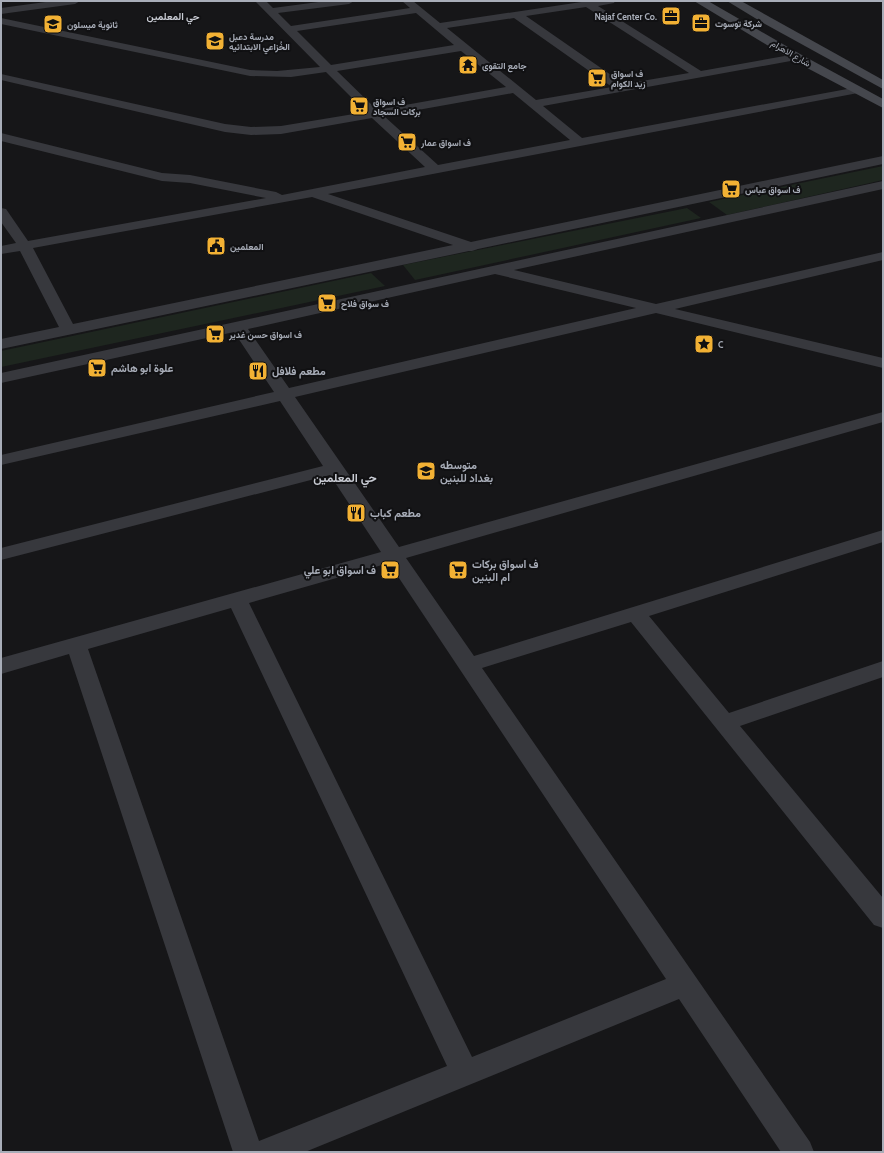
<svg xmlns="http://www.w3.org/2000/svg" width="884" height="1153" font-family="Cabin,Vazirmatn,sans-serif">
<rect width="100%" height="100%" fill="#161618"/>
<!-- green -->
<g fill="#1e261f">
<path d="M883,166V180L727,215L709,202Z"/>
<path d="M687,208L701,218L415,280L403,265Z"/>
<path d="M371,273L385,286L1,367V351Z"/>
</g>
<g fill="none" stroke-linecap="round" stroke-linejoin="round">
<!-- street -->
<g fill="#37383d" fill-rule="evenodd">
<path d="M53,1H80L75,4L1,14V8Z"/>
<path d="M255,1H266L273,8L326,1H354L349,4L278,13L291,26L410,8L402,1H413L440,23L588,1H615L614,3L598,6L701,71L796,54L802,57L796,60L543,106L582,138L858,87L862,88L864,90L862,92L858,93L328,194L471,242L883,156V164L478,249L472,251H469L1,349V339L59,327L20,251L1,254V246L16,243L1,222V208L6,209L28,241L266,198L190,183L162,181L1,141V133L162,173L190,175L276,192L282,195L425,167L372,118L281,134L251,135L225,132L1,80V74L225,124L251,127L281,126L366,112L326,72L291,77L250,76L1,24V18L250,70L277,71L320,67ZM586,7L689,73L624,84L526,16ZM416,13L454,45L331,65L297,31ZM514,18L612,87L536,100L447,28ZM461,51L506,87L377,110L337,71ZM513,93L570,140L438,165L384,116ZM312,197L453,245L73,324L33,248Z"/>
<path d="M883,181V189L514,270L656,304L883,252V260L675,309L883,358V368L656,313L295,397L399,547L883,412V422L406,558L474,656L883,530V542L649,616L729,713L883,661V677L740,726L883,898V928L874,925L631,622L482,668L810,1142L814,1152H781L679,999L305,1152H233L69,654L1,674V658L381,552L330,475L1,560V548L323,466L280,401L1,465V455L274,392L234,332L1,383V373ZM495,274L636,308L289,388L248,329ZM389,563L666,979L472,1057L249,603ZM231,608L447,1066L259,1141L88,649Z"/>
</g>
<!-- secondary -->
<g fill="#45474d" fill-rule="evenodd">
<path d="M694,1H708L800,54L883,99V108L792,60Z"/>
<path d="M727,1H741L883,80V89L765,24Z"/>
</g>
</g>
<!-- icons -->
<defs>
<g id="office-square" transform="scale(1)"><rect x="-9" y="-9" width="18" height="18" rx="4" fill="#f2b134" stroke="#111113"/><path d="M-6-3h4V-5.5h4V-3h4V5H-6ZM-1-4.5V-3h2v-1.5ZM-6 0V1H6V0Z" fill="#111"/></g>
<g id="school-square" transform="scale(1)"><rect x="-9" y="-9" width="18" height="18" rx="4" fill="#f2b134" stroke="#111113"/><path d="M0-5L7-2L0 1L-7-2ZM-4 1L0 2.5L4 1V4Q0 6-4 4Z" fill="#111"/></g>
<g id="temple-square" transform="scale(1)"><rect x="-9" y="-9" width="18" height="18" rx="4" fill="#f2b134" stroke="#111113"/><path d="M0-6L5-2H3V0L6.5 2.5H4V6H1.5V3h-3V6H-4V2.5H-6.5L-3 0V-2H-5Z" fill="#111"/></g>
<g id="supermarket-square" transform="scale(1)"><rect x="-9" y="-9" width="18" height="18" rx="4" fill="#f2b134" stroke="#111113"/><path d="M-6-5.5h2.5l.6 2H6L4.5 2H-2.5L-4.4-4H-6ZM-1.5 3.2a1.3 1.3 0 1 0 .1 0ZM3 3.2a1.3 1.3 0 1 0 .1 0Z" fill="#111"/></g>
<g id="civic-square" transform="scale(1)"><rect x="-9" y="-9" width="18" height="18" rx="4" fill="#f2b134" stroke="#111113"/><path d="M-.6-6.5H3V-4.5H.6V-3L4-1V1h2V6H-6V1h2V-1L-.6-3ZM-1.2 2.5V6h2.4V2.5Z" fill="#111"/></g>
<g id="sight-square" transform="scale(1)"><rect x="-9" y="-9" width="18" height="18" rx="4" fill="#f2b134" stroke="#111113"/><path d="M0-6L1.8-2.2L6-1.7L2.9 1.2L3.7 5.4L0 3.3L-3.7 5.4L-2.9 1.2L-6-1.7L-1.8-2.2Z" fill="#111"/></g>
<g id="restaurant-square" transform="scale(1)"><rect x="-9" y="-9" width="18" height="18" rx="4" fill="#f2b134" stroke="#111113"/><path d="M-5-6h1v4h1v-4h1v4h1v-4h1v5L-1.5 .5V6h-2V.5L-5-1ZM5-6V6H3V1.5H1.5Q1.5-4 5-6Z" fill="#111"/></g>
</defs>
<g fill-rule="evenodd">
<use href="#office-square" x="671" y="16"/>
<use href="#office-square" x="701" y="23"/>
<use href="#school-square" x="53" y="24"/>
<use href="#school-square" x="215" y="41"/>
<use href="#temple-square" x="468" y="65"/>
<use href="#supermarket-square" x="597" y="78"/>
<use href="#supermarket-square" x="359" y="106"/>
<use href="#supermarket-square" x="407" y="142"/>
<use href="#supermarket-square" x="731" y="189"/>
<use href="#civic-square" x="216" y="246"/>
<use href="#supermarket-square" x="327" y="303"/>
<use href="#supermarket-square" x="215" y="334"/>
<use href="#sight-square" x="704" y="344"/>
<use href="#supermarket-square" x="97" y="368"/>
<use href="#restaurant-square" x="258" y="371"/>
<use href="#school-square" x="426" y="471"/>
<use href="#restaurant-square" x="356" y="513"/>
<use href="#supermarket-square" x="390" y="570"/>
<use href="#supermarket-square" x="458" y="570"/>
</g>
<g text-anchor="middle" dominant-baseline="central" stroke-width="4" stroke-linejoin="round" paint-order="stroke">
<!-- far-poi labels -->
<g font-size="9" font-weight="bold" fill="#a8adb8" stroke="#111113" text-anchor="start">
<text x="657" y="16" text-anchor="end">Najaf Center Co.</text>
<text x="715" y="23">شركة توسوت</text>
<text x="67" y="24">ثانوية ميسلون</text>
<text x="229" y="36">مدرسة دعبل<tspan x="229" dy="10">الخُزاعي الابتدائيه</tspan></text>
<text x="482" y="65">جامع التقوى</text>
<text x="611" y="73">ف اسواق<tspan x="611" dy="10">زيد الكوام</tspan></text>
<text x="373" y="101">ف اسواق<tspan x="373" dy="10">بركات السجاد</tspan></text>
<text x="421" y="142">ف اسواق عمار</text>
<text x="745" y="189">ف اسواق عباس</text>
<text x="230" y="246">المعلمين</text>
<text x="341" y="303">ف سواق فلاح</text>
<text x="229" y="334">ف اسواق حسن غدير</text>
<text x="718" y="344">C</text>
</g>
<!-- far-street labels -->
<g font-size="9" fill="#a8adb8" stroke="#111113">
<text transform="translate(791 53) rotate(30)">شارع الاهرام</text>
</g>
<!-- far-neighbourhood labels -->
<g font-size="10" font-weight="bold" fill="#c9ccd4" stroke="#111113">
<text x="173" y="16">حي المعلمین</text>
</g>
<!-- poi labels -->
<g font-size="11" font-weight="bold" fill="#a8adb8" stroke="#111113" text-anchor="start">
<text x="111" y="368">علوة ابو هاشم</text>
<text x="272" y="371">مطعم فلافل</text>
<text x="440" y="465">متوسطه<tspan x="440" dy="13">بغداد للبنين</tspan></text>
<text x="370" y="513">مطعم كباب</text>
<text x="472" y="564">ف اسواق بركات<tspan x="472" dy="13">ام البنين</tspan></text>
<text x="376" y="570" text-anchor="end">ف اسواق ابو علي</text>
</g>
<!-- neighbourhood labels -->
<g font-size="12" font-weight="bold" fill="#c9ccd4" stroke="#111113">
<text x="345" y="477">حي المعلمين</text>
</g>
</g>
<!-- border -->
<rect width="884" height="1153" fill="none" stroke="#a8adb8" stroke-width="4"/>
</svg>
